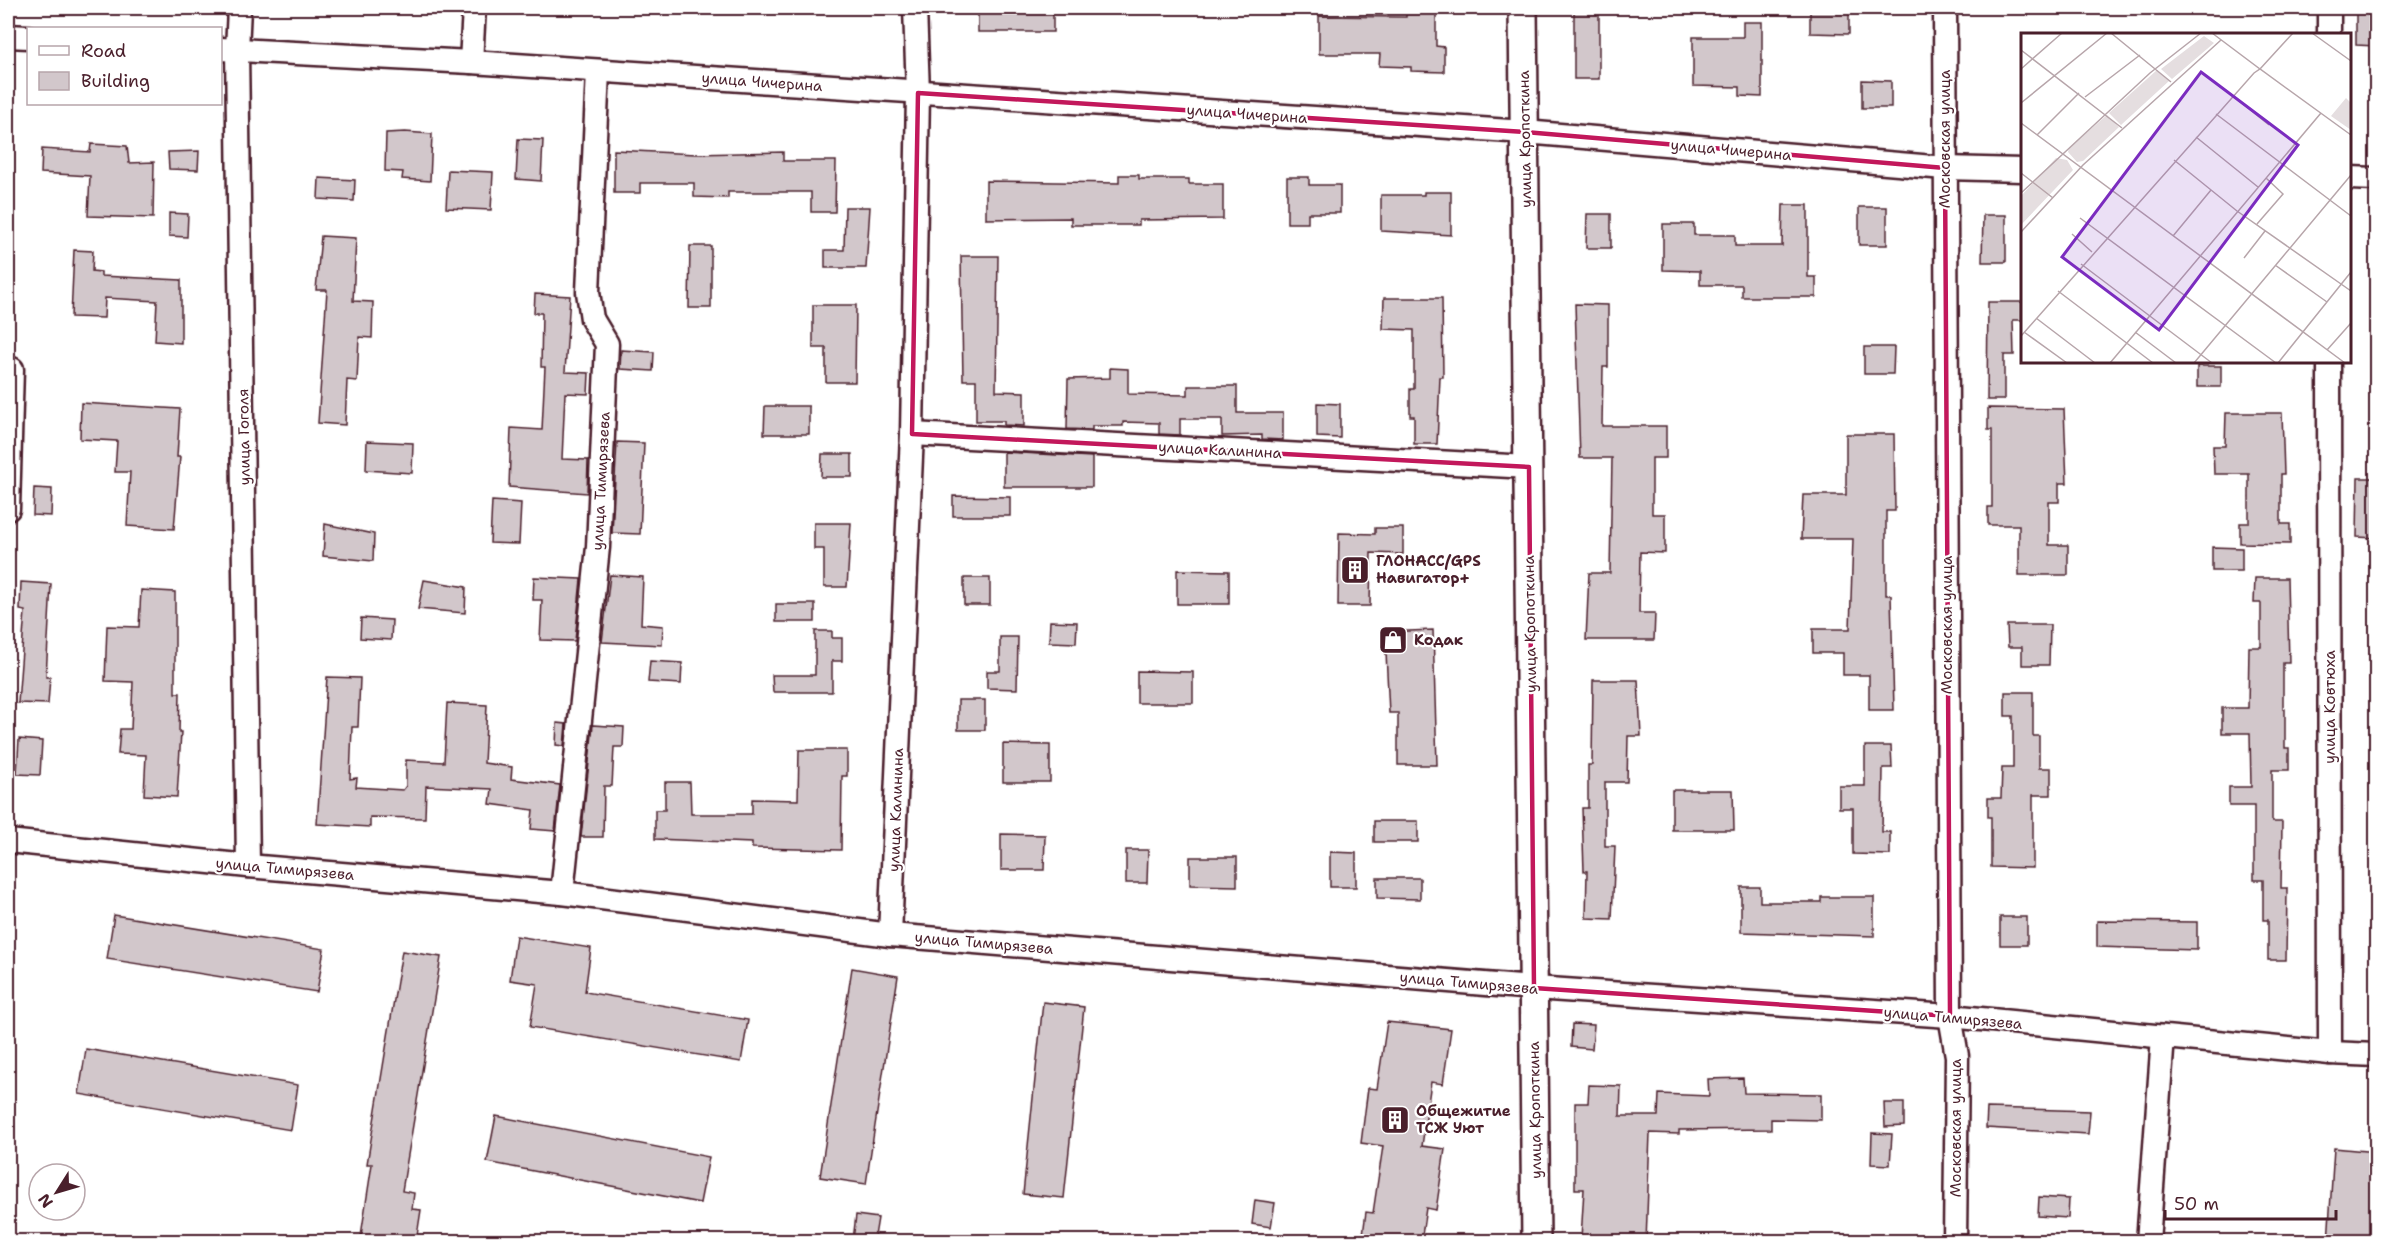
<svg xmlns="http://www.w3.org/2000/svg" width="2384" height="1249" font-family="'Shantell Sans',sans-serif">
<rect width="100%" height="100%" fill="#fff"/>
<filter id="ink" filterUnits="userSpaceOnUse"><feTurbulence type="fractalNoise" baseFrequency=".0167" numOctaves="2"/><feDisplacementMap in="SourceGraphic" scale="12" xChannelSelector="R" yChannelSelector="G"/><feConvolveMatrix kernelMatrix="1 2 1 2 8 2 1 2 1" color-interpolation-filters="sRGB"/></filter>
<g filter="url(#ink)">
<!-- building -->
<g fill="#d2c7cb" stroke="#4a1f2b" stroke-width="1.5">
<rect x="978" y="8" width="75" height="24"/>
<path d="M1406,8H1436V46L1444,47V72L1411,71V67L1379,66L1380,54H1319V16L1406,17Z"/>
<rect x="1574" y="8" width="25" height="71"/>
<path d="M1810,8H1849V34L1810,33Z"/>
<path d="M2356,9H2376V46L2356,45Z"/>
<path d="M1743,22H1762V97L1740,96V87L1693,86V37H1743Z"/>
<path d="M1862,80L1891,81V108H1862Z"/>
<path d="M405,132L432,134L430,181L402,179L403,172L385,171L386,133Z"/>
<path d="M518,139L543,140L541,181L516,179Z"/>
<path d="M91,144L127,146L129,163L154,162L153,218L88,216L90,176L41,173L42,149L90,152Z"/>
<path d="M614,150L696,154L783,152V161H836L835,212H811V192H728V198L694,197V183H640V193H614Z"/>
<path d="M199,151L198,170L169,169L168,152Z"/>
<path d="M448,170L493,172L491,210L446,208Z"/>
<path d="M1119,175H1139V179H1189V184H1223V219L1139,220V225H1071V218L986,219V181L1119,183Z"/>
<path d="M1287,177H1309V185H1340V213H1308V223H1287Z"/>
<path d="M319,178L355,180L354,201L318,199Z"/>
<path d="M1424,192H1451V235L1381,231V195H1424Z"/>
<path d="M1783,205H1808V277H1816V297H1742V285H1700V271L1663,270V224H1694V235H1735V246H1782Z"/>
<path d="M845,207H870L866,268H825V250H844Z"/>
<rect x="1859" y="207" width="28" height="38"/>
<path d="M169,213L188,214L187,237L169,236Z"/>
<path d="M1587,214H1611V248H1586Z"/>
<path d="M1983,215H2006V262H1982Z"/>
<path d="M321,236L356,238L353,301L373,302L372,338L359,337L357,381L347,380L345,425L318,423L327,290H316Z"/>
<path d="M690,246H711V308H689Z"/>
<path d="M74,250L93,251L92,271L101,272V276L181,280V343L155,341L157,301L105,298L104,318L71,317Z"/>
<path d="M961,256H998L996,391L1024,392V426L1004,425V421H976V380H963Z"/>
<path d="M535,294L570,296L565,372L589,373L588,394L565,393L562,459L588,460L587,493L509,487L511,428L542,430L545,367H541L542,313H534Z"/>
<path d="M1384,298H1442L1443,377H1440L1437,444H1414V416H1410V389H1414V330L1383,329Z"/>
<path d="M1988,302H2022V320H2013L2014,355H2004V400H1987Z"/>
<path d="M1575,304L1608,305V367H1603L1602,426H1666V458H1652V514H1665V553L1640,552L1639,613H1655L1654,640H1586L1589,573H1610L1612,458H1580Z"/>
<path d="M813,305H856L855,382H826V348H813Z"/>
<path d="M1864,347H1894L1893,374H1864Z"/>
<path d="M621,350L654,352L653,371L620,369Z"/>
<rect x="2197" y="366" width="24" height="21"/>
<path d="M1110,368L1128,369V394L1188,395V386H1237V413H1283V440L1262,439V435L1222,436V419H1180V435L1159,434V423L1123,422V426H1092V430L1067,429L1068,379L1110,378Z"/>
<path d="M81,403L180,409L177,457H180L174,529L127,526L130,472H115L117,441L80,439Z"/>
<path d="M1317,403L1340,404V438L1317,437Z"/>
<path d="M765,406H809V434H764Z"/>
<path d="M1988,408L2064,409L2067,483H2059V502H2049V545H2068V575H2019V525H1988V507H1992V430H1988Z"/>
<path d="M2226,413H2282L2284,474H2281V524H2290V544L2240,543V523H2249V474H2214L2213,446H2225Z"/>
<path d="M1846,434H1894L1895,511H1886V595H1891L1894,710H1869V675H1843V653H1813V629H1850L1853,539H1801L1803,495H1846Z"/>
<path d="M367,441L413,443L412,473L366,470Z"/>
<path d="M617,442L644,443L640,534L612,533Z"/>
<path d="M1004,452L1092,457V487H1004Z"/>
<path d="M822,454H852V477H821Z"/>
<path d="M2358,478H2376V538L2357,537Z"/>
<path d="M34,488L52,489L51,516L33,515Z"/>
<path d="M953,496L1010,497V516H953Z"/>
<path d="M492,501L521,503L519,544L490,543Z"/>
<path d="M814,523H851L847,587H824V549H814Z"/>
<path d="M325,524L374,534L373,561L323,556Z"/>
<path d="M1375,528H1403V554L1371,553L1370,606H1338L1339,533L1375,534Z"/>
<path d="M2212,547L2242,548V571H2212Z"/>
<path d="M1177,570L1229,571V604H1177Z"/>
<path d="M610,575L643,577L641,624L663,626L662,645L602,642Z"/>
<path d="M534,577L581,579L575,641L540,640L542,600H533Z"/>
<rect x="964" y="578" width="26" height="27"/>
<path d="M2255,578H2287L2289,663H2283V709H2285V748H2289V770H2272V822H2282L2281,888H2287L2286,960H2268V920H2263V880H2254V806H2229V787H2251L2250,733H2222V708H2248L2249,647H2261V603H2254Z"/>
<path d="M424,580L466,587L465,613L418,609Z"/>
<path d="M21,582L51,584L46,677H50L48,704L18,703L25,611L20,610Z"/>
<path d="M141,590L175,592V693H180L179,732H181L177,797L144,795L146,755L118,754L120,729H131L133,682L105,681L107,626L139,627Z"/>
<rect x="776" y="604" width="39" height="18"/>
<path d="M361,618L392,620L391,640L360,638Z"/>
<path d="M1050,621L1077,622L1076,643L1049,642Z"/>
<path d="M2007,625H2050L2049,665H2022V647H2008Z"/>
<path d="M1433,630L1437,765H1398V713H1389L1385,632Z"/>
<path d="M815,631H832V638H842V661H832V692H773L772,675H815Z"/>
<path d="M1000,637H1018L1017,689L987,688V671H1000Z"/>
<path d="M650,661L682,663L681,684L648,682Z"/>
<path d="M1137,671L1193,672V703H1137Z"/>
<path d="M327,677L360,678L358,727H352L350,779L357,778L356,787L403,790L406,786V760L444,762L447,703L487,705L484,763L512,767L511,779L560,785L555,831L531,829L533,810L490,804L492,789L426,786L425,818L370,817V827L317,824Z"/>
<path d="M1593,680H1638L1641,736H1628L1627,782H1605V846H1615L1612,919L1586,918L1587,871H1584L1582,808H1588V765H1592Z"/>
<path d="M2005,692H2033V736H2039V768H2051V795H2033V868L1991,867V817H1988V798H2001L2002,768H2013V716H2005Z"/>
<rect x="958" y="700" width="27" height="30"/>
<path d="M557,723L566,724L564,746L556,745Z"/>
<path d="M593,725L624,727L623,747H614L612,786H604L603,837H581Z"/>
<path d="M19,739L42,741L40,775L17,774Z"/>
<path d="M1003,744L1050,745V782H1003Z"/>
<path d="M1865,746H1891L1892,768H1883L1882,832H1890V855L1853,854V808H1839V786H1865Z"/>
<path d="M799,750H847V776H842L841,850L752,848V843L655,839V810H665V782H690L691,814H752V799L798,800Z"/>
<path d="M1672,790H1733L1734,830H1672Z"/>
<rect x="1374" y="821" width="44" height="21"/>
<path d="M1001,834L1045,835L1044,870H1001Z"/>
<path d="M1126,850H1148L1147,883H1126Z"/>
<path d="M1330,852L1356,853V887H1330Z"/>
<path d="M1190,857H1237V886L1190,885Z"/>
<path d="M1377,878H1420V899L1377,898Z"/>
<path d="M1741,887H1760V902H1821V897H1874V936L1741,932Z"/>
<path d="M114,915L324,949L317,992L107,959Z"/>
<rect x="2000" y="917" width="27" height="28"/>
<path d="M2097,921L2197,922V950L2097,947Z"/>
<path d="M516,936L591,948L585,992L748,1020L741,1062L530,1027L537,984L510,980Z"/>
<path d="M402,951L441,957L402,1191L414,1193L412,1209L421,1210L416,1242H360L372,1164H367Z"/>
<path d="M852,968L898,976L866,1184L820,1177Z"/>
<path d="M1043,1002L1084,1007L1064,1198L1023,1194Z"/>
<path d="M1387,1022L1451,1029L1443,1084L1431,1082L1422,1146L1445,1149L1436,1210L1426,1208L1421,1242H1362L1366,1212L1373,1213L1383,1146L1361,1143L1368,1088L1377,1089Z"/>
<path d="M1572,1024L1594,1025L1592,1049L1571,1047Z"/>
<path d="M86,1049L298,1085L291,1130L79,1094Z"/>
<path d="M1743,1078L1744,1093L1821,1094V1120L1771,1119V1129L1679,1130V1134L1650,1133L1646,1242L1581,1239L1584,1189H1575V1103H1588L1589,1085L1621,1086L1620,1116H1658L1659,1094L1709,1096L1708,1079Z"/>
<path d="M1884,1103H1904V1126L1885,1127Z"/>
<path d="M1987,1108L2090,1111L2088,1134L1986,1128Z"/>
<path d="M496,1116L709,1157L700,1203L487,1162Z"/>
<path d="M1872,1133L1892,1134L1890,1165L1871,1164Z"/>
<path d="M2334,1148L2376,1152V1242H2328Z"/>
<path d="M2039,1197L2069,1199L2068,1218L2038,1216Z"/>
<path d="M1255,1200L1275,1203L1271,1227L1252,1224Z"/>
<path d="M856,1215L878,1218L874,1242L853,1240Z"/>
</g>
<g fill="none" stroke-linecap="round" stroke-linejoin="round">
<!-- minor casing -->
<g stroke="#4a1f2b" stroke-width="27">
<g id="minor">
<path d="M239,8L237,50L248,866"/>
<path d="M1945,8L1950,1016L1957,1056L1955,1242"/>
<path d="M2329,34V8"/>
<path d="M8,36L28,37"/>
<path d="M220,49L471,62L1525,132L1945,168L2022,170"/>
<path d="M471,62L474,8"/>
<path d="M2350,178L2376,179"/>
<path d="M2329,362L2330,1053"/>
<path d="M912,434L1529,467"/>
<path d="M8,509L12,369"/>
<path d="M8,841L248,866L562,893L890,935L1534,988L1950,1016L2330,1053L2376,1055"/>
<path d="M562,893L598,547L607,344L592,319L588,292L598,71"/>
<path d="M890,935L912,434L918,93L915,8"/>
<path d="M2148,1242L2163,1037"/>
</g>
</g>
<!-- major casing -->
<g stroke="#4a1f2b" stroke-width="32">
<path id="major" d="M1523,8L1536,1242"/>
</g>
<!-- minor -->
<use href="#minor" stroke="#fff" stroke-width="22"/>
<!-- major -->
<use href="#major" stroke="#fff" stroke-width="27"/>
</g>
</g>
<!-- marked area -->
<path fill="none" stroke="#c2185b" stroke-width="4.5" stroke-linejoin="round" d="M918,93L1525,132L1945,168L1950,1016L1534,988L1529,467L912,434Z"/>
<!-- icons -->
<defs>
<g id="building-square" transform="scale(1.5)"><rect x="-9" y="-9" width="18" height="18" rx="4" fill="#4a1f2b" stroke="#fff"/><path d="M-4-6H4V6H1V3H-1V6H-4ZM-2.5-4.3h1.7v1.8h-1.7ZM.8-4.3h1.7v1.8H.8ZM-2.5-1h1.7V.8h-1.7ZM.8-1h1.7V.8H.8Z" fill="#fff"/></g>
<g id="shop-square" transform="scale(1.5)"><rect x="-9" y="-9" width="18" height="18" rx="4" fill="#4a1f2b" stroke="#fff"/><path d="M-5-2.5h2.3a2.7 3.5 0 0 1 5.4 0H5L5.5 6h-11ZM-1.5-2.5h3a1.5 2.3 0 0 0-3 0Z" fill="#fff"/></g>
</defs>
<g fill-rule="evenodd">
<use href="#building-square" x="1355" y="570"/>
<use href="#shop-square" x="1393" y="640"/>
<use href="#building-square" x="1395" y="1120"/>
</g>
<g text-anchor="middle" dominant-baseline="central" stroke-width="4.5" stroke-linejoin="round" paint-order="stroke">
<!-- street labels -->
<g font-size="15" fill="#4a1f2b" stroke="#fff">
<text transform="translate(762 82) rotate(4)">улица Чичерина</text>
<text transform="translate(1247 114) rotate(4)">улица Чичерина</text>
<text transform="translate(1525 139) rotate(-91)">улица Кропоткина</text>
<text transform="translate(1945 139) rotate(-90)">Московская улица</text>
<text transform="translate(1731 150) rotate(5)">улица Чичерина</text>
<text transform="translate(244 437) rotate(-91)">улица Гоголя</text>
<text transform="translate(1220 450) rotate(3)">улица Калинина</text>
<text transform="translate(601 481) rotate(-87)">улица Тимирязева</text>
<text transform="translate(1530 624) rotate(-91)">улица Кропоткина</text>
<text transform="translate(1947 625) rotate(-90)">Московская улица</text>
<text transform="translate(2330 707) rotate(-90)">улица Ковтюха</text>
<text transform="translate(896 810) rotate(-88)">улица Калинина</text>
<text transform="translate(285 869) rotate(5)">улица Тимирязева</text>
<text transform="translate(984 943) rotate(5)">улица Тимирязева</text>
<text transform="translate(1469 983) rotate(5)">улица Тимирязева</text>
<text transform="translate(1953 1018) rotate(5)">улица Тимирязева</text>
<text transform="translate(1535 1110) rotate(-91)">улица Кропоткина</text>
<text transform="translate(1956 1128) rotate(-90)">Московская улица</text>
</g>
<!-- poi labels -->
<g font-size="15" font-weight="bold" fill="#4a1f2b" stroke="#fff" text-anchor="start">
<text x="1376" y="561">ГЛОНАСС/GPS<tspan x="1376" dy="17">Навигатор+</tspan></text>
<text x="1414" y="640">Кодак</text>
<text x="1416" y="1111">Общежитие<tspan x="1416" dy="17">ТСЖ Уют</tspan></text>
</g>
</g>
<!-- overview -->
<g transform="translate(2021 33)">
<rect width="330" height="330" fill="#fff"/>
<path d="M183,3L193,10L151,46L140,36ZM136,37L148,48L100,92L88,80ZM325,65L330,70V97L310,83ZM86,82L98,94L62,128L56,129L47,119L48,115ZM35,125L46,127L52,137L0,192V163Z" fill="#e5dee0"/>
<path fill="none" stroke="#b7a5aa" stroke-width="1.5" d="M90,0L150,49M191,0L239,36L272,0M291,0L330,28M0,17L101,95M0,36L41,0M212,63L248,92M64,64L119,22M0,70L86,0M195,81L330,183M0,90L324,330M16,102L58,60M175,104L237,154M153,127L216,178L330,258M0,140L32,165M0,160L129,40L180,0M59,185L255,330M236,191L262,161L245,145M0,199L62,132L200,7M51,201L71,219M152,203L190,157M223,225L244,198M60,231L191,330M254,232L306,269M37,258L132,330M15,285L74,330M3,299L46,330M114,299L155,330M0,303L233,40L239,36L330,102M306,317L330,290M89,330L300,80M173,330L330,142M257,330L330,239"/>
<path fill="#7b2cbf" fill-opacity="0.15" stroke="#7b2cbf" stroke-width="3" d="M180,39L277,112L138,297L41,224Z"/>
<rect width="330" height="330" fill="none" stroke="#4a1f2b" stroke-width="3"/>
</g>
<!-- margin -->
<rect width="2384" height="1249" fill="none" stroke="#fff" stroke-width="30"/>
<rect x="15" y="15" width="2354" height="1219" fill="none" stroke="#4a1f2b" stroke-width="2" filter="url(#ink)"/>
<!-- legend -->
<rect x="27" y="27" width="195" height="78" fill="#ffffff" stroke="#b7a5aa" stroke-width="1.5"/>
<rect x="39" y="46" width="30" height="9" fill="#ffffff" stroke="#b7a5aa" stroke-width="1.5"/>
<text x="81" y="57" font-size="18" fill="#4a1f2b">Road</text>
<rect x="39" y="72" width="30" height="18" fill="#d2c7cb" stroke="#b7a5aa" stroke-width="1.5"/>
<text x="81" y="87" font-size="18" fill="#4a1f2b">Building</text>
<!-- north arrow -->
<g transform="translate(57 1192) rotate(233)"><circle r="28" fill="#ffffff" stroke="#b7a5aa" stroke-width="1.5"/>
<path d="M0-4.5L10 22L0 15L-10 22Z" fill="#4a1f2b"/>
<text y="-9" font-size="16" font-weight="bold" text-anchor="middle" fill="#4a1f2b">N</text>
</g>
<!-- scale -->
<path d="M2165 1210v9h171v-9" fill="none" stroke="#4a1f2b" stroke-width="3"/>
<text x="2174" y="1210" font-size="18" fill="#4a1f2b" stroke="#ffffff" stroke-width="4.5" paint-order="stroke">50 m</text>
</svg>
